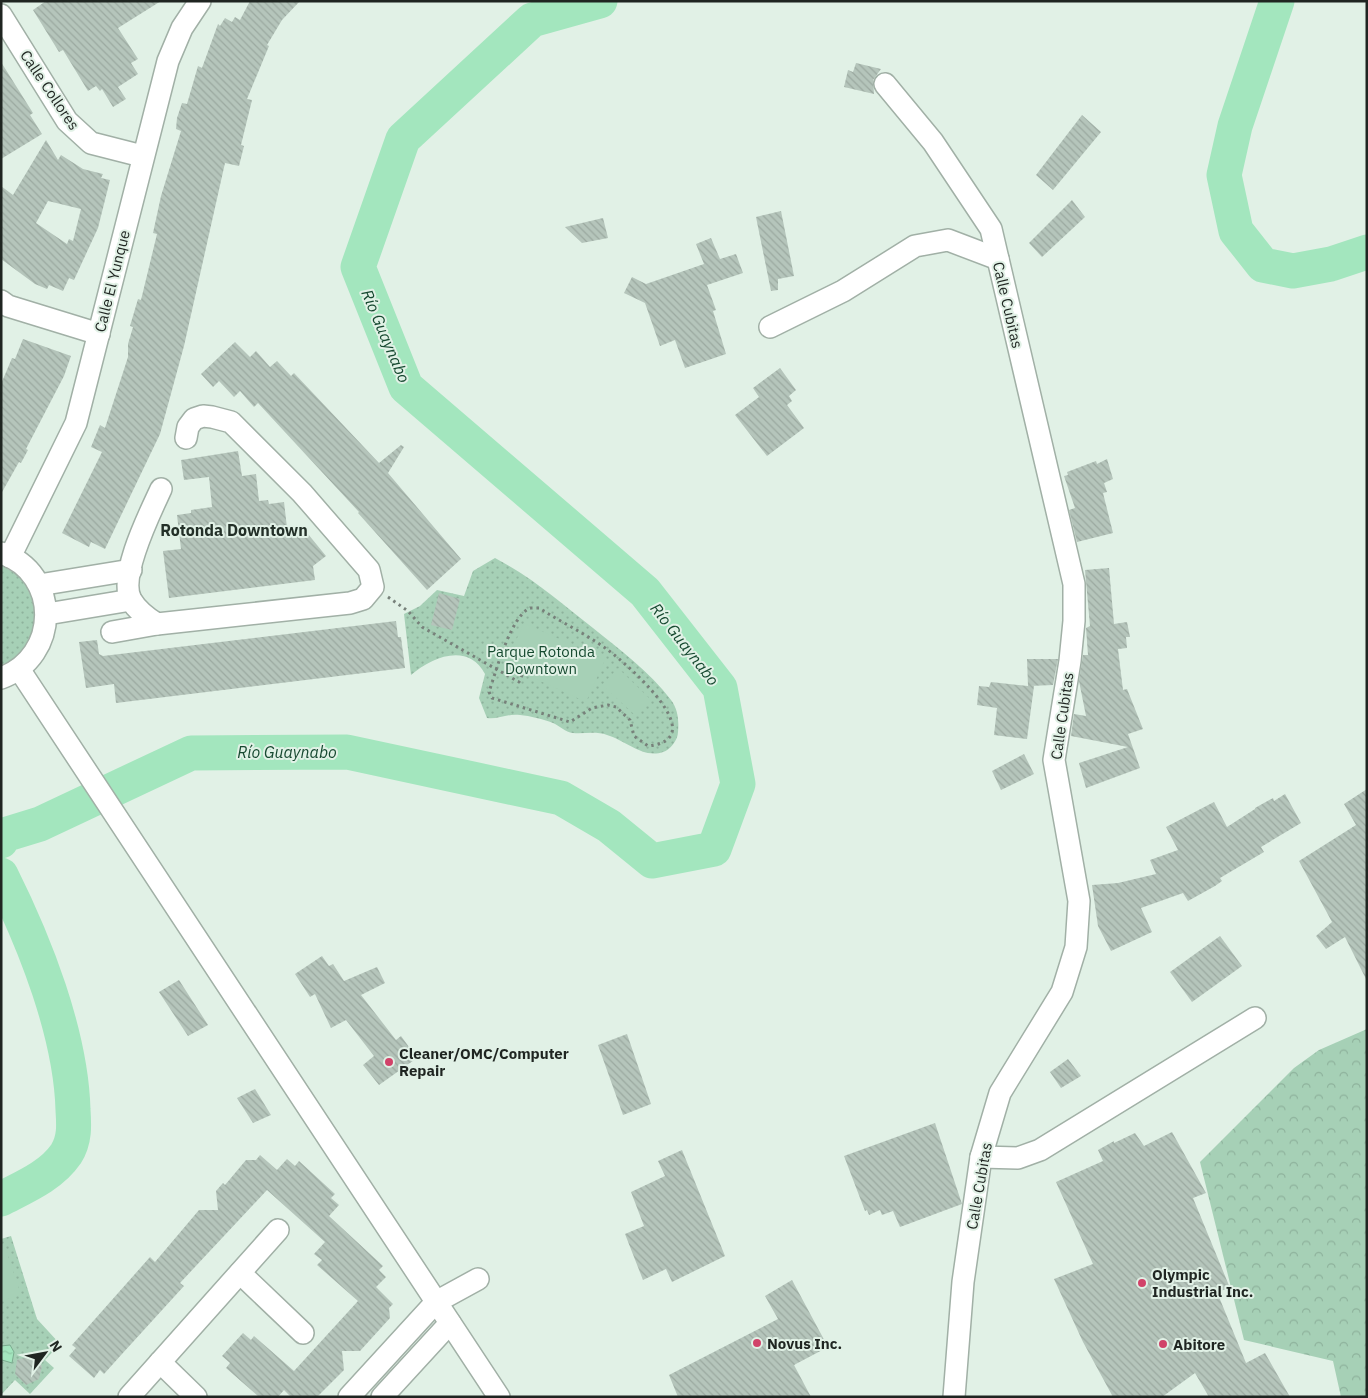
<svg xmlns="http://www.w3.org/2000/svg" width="1368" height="1398" font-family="'IBM Plex Sans',sans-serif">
<defs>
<pattern id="green-dots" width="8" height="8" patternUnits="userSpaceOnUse" patternTransform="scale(1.25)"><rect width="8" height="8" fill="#a6d0b6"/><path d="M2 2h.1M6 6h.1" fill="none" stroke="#8eb29c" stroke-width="1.8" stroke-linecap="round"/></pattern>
<pattern id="forest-crowns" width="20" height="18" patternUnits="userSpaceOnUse" patternTransform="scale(1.25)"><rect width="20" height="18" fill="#a6d0b6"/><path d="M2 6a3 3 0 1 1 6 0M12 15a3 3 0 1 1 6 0" fill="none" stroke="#8eb29c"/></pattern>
<pattern id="water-ripples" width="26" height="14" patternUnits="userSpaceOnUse" patternTransform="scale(1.25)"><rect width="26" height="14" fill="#a3e6be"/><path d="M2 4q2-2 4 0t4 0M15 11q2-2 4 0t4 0" fill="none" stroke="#8cc5a3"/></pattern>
<pattern id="building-back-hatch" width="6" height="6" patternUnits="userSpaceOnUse" patternTransform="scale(1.25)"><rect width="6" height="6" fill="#b5c5bb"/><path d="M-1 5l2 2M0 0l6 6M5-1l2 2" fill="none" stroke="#9ba9a0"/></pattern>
</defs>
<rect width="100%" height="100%" fill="#e1f1e6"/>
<!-- green -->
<g fill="url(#green-dots)">
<path d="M495,558C533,578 560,602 593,628C620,650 650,672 671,700C678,709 679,721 678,732C678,740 670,750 663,752C643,759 625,740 607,735C596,731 584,734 573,733C565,732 560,726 553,723C543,719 530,716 520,715C508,713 497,720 487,718L479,698L485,674C468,642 432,657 411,675L404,614L420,606L437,590L464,596L473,571Z"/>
<path d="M1,565L23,578L38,610L31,643L15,660L1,665Z"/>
<path d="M11,1236L37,1319L60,1344L45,1360L54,1368L30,1394L15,1380L1,1395V1239Z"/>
</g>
<!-- forest -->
<path fill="url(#forest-crowns)" d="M1367,1029V1397H1341L1333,1361L1244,1340L1200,1162L1294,1068L1319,1050Z"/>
<!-- pitch -->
<g fill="#a6d0b6">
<path d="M524,623L605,660L586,702L505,665Z"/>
<path d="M618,668L651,700L636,716L602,685Z"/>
<path d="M5,1247L21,1295L1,1301V1249Z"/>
</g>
<!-- water -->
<path fill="url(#water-ripples)" stroke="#7bac8f" d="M10,1345L14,1352L12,1363L2,1360L1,1361V1346Z"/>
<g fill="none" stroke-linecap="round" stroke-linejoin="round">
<!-- river -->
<g stroke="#a3e6be" stroke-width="35">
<path d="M1277,1L1235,126L1224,175L1236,231L1263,265L1293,271L1331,264L1367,252"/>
<path d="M1,841L4,835L40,824L191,753L347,752L561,798L609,826L652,861L714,849L738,784L720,688L645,592L406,387L358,267L403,139L532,20L600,1"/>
<path d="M1,875C35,943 71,1034 73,1110C74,1125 75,1140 66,1154C51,1176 24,1187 1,1199"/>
</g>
</g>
<!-- building -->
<g fill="url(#building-back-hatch)" fill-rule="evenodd">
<path d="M46,1H161L118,28L138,59L131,63L138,74L118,87L126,99L113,107L102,89L100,91L96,86L88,91L63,50L59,52L33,10Z"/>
<path d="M250,1H300L282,20L267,45L269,46L247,99L252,100L241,145L244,146L239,166L225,163L184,346L160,434L105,549L91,542L89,547L62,533L102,452L91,447L100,425L105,428L128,357V344L133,327L130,326L138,299L141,300L157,234L153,233L161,196L181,131L176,129L177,118L182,103L187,104L198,66L202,68L218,24L220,26L225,18L232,22L235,17L240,20Z"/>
<path d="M1,62L33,113L30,115L42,134L1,159Z"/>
<path d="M856,63L881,69L873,80L874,94L844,87L848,70L853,72Z"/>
<path d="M1082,115L1101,132L1053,190L1036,175Z"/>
<path d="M46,140L58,160L61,155L83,169L103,174L101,178L110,180L98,228L74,280L69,278L63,291L49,285L47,289L35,284L1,259V186L13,195ZM48,201L81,209L73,241L69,239L67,244L36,223Z"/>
<path d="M1072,200L1085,217L1042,257L1029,243Z"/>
<path d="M781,211L794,276L778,279V290L771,291L756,217Z"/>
<path d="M603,218L608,238L582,243L565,227Z"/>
<path d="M711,238L720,259L736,254L743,273L707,285L716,310L713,311L726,354L685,368L675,340L660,346L645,303L624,293L632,277L646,284L704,264L696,244Z"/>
<path d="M23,339L71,356L64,376L26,449L28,450L21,463L19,462L1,494V384L12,358L15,359Z"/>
<path d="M235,342L250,357L256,351L270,367L277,361L291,376L294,373L379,463L401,445L404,447L388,473L461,559L427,590L358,513L359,512L258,403L254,407L240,391L234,397L219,381L213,387L201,374Z"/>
<path d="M780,368L796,390L789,396L792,401L787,405L804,428L767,456L735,415L759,397L753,388Z"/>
<path d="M238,451L242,476L256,474L259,501L268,500L269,504L284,502L288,536L308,534L326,556L313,566L315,580L169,598L163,551L181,549L177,515L191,513V510L212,507L209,477L184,480L181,460Z"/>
<path d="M1107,459L1113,479L1104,483L1107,492L1103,493L1113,533L1077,542L1069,510L1075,508L1064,476L1068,475L1067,472L1096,461L1097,464Z"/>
<path d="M1109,568L1114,624L1127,622L1130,637H1126L1127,648L1118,649L1123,690L1127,689L1143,729L1128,734L1140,768L1086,788L1079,763L1128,747L1071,736L1074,714L1086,716L1079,681L1083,655H1088L1086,628L1090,626L1085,570Z"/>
<path d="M439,593L460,599L452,630L431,625Z"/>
<path d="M396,621L398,637H401L405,668L116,703L114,684L86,688L79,642L97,640L99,654L103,656Z"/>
<path d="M1027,659H1058L1053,685L1030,686H1034L1027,739L994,735L997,708L977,705L979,686L989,687L991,682L1028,686Z"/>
<path d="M1024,754L1034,774L1001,790L992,771Z"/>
<path d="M1367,789V981L1345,937L1326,949L1316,936L1332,922L1299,861L1356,825L1344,804Z"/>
<path d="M1285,794L1301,823L1261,847L1264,852L1220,878L1222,881L1215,886L1188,901L1183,893L1141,908L1152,932L1111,951L1098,926L1092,885L1118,883L1156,874L1150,860L1178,850L1166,827L1214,802L1227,827L1255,809V808L1273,798L1274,801Z"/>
<path d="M1220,936L1242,966L1192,1002L1170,972Z"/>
<path d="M322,956L329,966L333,964L344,981L377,967L385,983L361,995L396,1040L401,1036L417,1058L379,1085L363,1065L374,1056L346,1020L331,1028L315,994L310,997L295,974Z"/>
<path d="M179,980L208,1025L188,1036L159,992Z"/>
<path d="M627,1034L651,1104L623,1115L598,1045Z"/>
<path d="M1068,1059L1081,1076L1061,1088L1050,1072Z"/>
<path d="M255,1089L271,1115L253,1123L237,1098Z"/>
<path d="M935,1123L962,1204L900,1227L893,1211L882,1215L880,1210L869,1215L867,1210L865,1211L844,1156Z"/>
<path d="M1172,1132L1206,1193L1193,1198L1230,1288L1217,1292L1246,1363L1265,1353L1290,1397H1209L1195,1373L1162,1397H1113L1083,1342L1054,1279L1093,1264L1056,1182L1103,1161L1098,1150L1114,1141V1143L1135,1133L1144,1146Z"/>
<path d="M682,1150L725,1256L672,1282L666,1269L643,1280L625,1234L644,1226L631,1192L665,1176L658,1161Z"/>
<path d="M260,1155L277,1170L287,1159L295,1166L299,1161L335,1194L331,1198L339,1205L329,1216L383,1266L379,1270L386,1277L376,1287L393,1304L389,1308L390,1318L360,1351H342L344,1370L317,1397H291L284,1390L278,1397H259L226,1368L230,1363L222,1356L243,1333L251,1340L254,1336L294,1371L358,1301L317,1265L322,1260L314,1254L325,1242L267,1190L180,1283L184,1286L122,1354L104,1374L100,1370L94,1378L69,1356L76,1348L72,1345L150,1257L155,1262L199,1210H218L216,1191L223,1183L225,1185L246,1160H256Z"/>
<path d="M792,1280L828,1347L794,1365L811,1397H678L669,1375L778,1319L765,1296Z"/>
<path d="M32,1355L42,1366L39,1379L26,1385L15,1374L17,1360Z"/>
</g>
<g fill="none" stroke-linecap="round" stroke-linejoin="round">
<!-- minor casing -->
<g stroke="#a1b0a6" stroke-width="24">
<g id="minor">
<path d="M1,15L67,121L91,143L142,156"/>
<path d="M885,84L933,142L991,229L1074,584V621L1070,661L1054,760L1079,901L1076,947L1062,992L1000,1093L981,1157L963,1282L954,1397"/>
<path d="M1,301L8,306L99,334"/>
<path d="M770,327L843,291L915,246L948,240L998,259"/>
<path d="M161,489C150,513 118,576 131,600C137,610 147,618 157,624L350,603L363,599L373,587L369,570L302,493L231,422L212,417L203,416L194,419L188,427L186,438"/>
<path d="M1,553C61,573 60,657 1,678"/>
<path d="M10,557L76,423L168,61L182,28L200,1"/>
<path d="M39,585L131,570"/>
<path d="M47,614L131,600"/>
<path d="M112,632L157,624"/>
<path d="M19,669L499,1397"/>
<path d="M981,1157L1018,1158L1040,1150L1255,1018"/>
<path d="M240,1273L303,1333"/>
<path d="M160,1362L196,1397"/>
<path d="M129,1397L278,1230"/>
<path d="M349,1397L436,1302L478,1279"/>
<path d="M382,1397L450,1323"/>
</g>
</g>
<!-- path -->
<g stroke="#77817a" stroke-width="3" stroke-dasharray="2.5 4" stroke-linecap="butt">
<path d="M388,597L408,611L422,627L519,682L523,673"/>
<path d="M530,608H539C561,622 586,634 608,650C628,665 714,739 648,746L634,736L630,720L616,707L608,705L592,708L570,722L492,698L489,692C496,671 511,616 530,608Z"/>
</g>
<!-- minor -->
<use href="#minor" stroke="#fff" stroke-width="21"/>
</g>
<!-- markers -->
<g fill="#d14269" stroke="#e1f1e6" stroke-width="2">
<circle cx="389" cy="1062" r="5"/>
<circle cx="1142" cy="1283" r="5"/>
<circle cx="757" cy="1343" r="5"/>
<circle cx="1163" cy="1344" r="5"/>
</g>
<g text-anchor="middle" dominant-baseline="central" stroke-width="4" stroke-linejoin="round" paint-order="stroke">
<!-- street labels -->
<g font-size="15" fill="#1f2521" stroke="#e1f1e6">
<text transform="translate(50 90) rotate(56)">Calle Collores</text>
<text transform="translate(112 281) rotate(-76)">Calle El Yunque</text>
<text transform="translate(1008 305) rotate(77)">Calle Cubitas</text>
<text transform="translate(1062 716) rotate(-82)">Calle Cubitas</text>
<text transform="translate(979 1186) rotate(-80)">Calle Cubitas</text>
</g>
<!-- park labels -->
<g font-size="15" fill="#15492f" stroke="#e1f1e6">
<text x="541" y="651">Parque Rotonda<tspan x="541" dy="17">Downtown</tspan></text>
</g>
<!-- poi labels -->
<g font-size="15" font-weight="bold" fill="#1f2521" stroke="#e1f1e6" text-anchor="start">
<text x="399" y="1053">Cleaner/OMC/Computer<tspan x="399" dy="17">Repair</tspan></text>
<text x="1152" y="1274">Olympic<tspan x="1152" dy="17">Industrial Inc.</tspan></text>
<text x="767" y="1343">Novus Inc.</text>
<text x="1173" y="1344">Abitore</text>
</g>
<!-- water labels -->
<g font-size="16" font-style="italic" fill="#164930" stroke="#e1f1e6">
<text transform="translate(386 336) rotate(67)">Río Guaynabo</text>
<text transform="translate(685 644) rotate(52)">Río Guaynabo</text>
<text x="287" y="752">Río Guaynabo</text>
</g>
<!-- neighbourhood labels -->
<g font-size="16" font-weight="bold" fill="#233028" stroke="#e1f1e6">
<text x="234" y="530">Rotonda Downtown</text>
</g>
</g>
<!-- border -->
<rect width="1368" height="1398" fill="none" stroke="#1f2521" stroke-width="5"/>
<!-- north arrow -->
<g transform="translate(45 1353) rotate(58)" stroke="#e1f1e6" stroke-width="4" paint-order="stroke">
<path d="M0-4L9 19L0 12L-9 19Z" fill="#1f2521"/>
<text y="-8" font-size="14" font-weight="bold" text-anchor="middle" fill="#1f2521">N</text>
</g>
</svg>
